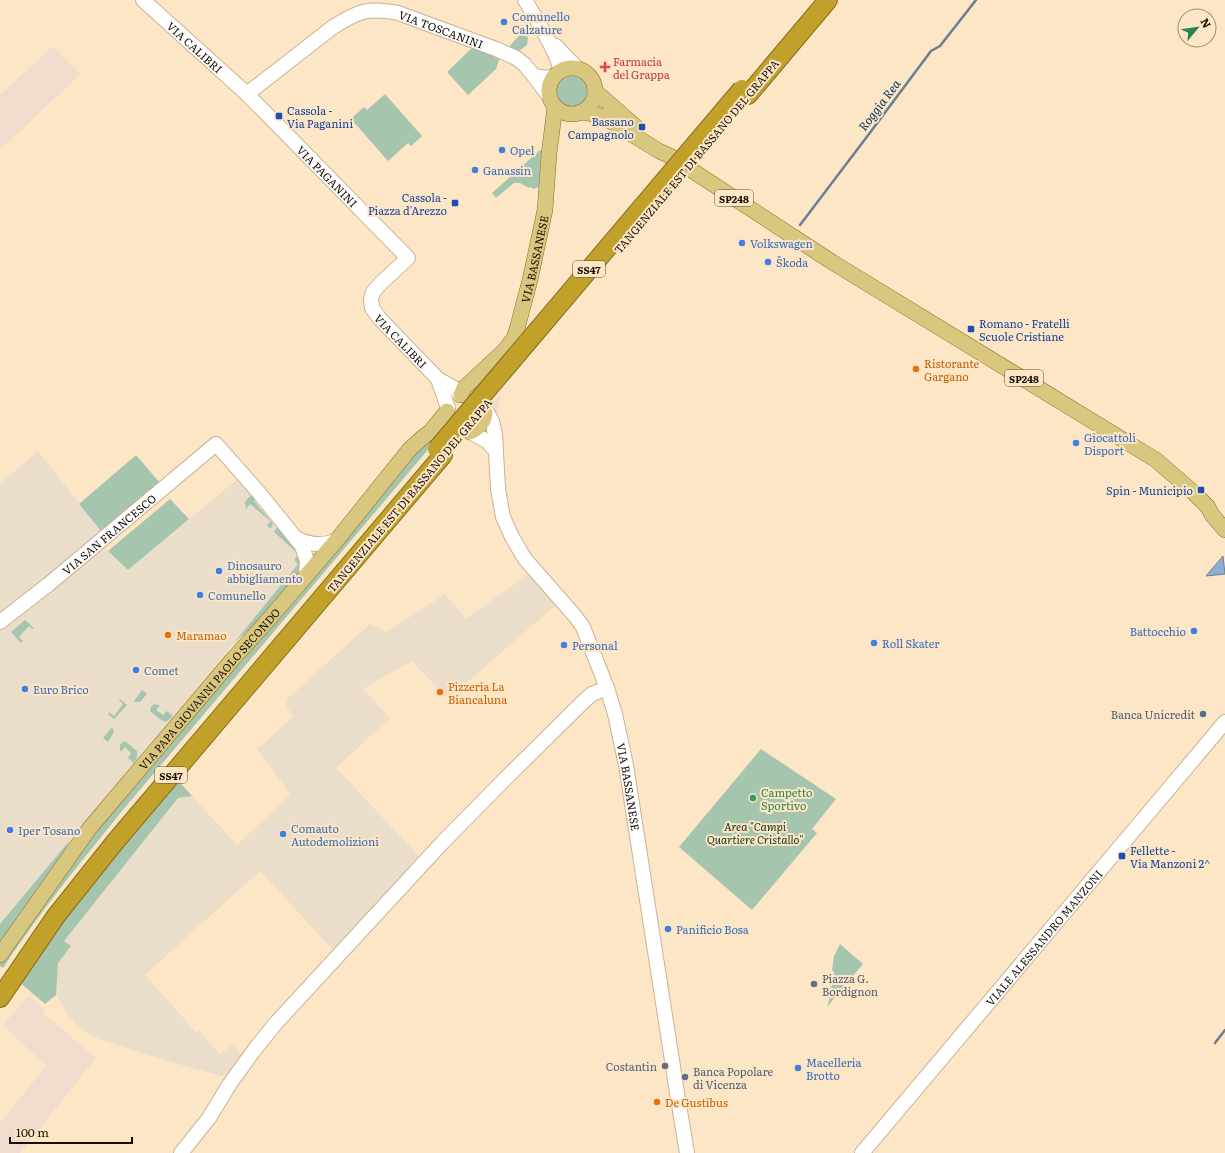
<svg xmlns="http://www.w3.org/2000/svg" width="1225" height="1153" font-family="Literata,serif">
<rect width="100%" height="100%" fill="#fde6c6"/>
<!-- commercial -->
<g fill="#eadeca">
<path d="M38,451L102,532L97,536L107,550L128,570L240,477L304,560L247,631L234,643L70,840L59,861L0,944V484Z"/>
<path d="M533,571L558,603L448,699L412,661L363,689L390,718L336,768L420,857L415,862L413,861L404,872L405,874L334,951L260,871L145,975L196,1032L199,1030L219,1054L234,1044L243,1057L232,1073L221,1076L171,1062L101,1040L90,1035L78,1026L69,1016L56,995L58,963L71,946L64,941L178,798L192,796L237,845L290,794L257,749L293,717L286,705L288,698L370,624L387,632L445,594L466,619Z"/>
</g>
<!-- industrial -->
<g fill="#efdccc">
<path d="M54,47L80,74L0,150V95L51,48Z"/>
<path d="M501,393L496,420L492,404Z"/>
<path d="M29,995L44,1009L43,1013L96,1058L20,1153H0V1123L46,1066L3,1025Z"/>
</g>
<!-- green -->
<g fill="#a6c5af">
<path d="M524,30L528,38L527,45L518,52L507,49Z"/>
<path d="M472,48L500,57L496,69L468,95L447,72Z"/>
<circle cx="572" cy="92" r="17"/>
<path d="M385,94L422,136L411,146L408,143L388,161L351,119L364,107L367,110Z"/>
<path d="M541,150L540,186L534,189L530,187L529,188L520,183H514L496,198L492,193L539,151Z"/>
<path d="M443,432L122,811C81,862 39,913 3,968L0,966V959L64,870L417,445Z"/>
<path d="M136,455L160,483L151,491L150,490L102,532L79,504Z"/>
<path d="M254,495L256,497L254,501L273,524L271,529L267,526L270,521L250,504L246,509L245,502L249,497Z"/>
<path d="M170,499L189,519L128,570L108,551Z"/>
<path d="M279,524L293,540L302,569L256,623L234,643L298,564L294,560L297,556L296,552L274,532Z"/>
<path d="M25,620L34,628L33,629L29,626L19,637L23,641L21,643L11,632Z"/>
<path d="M142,690L147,694L140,702H135L134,701Z"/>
<path d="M120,699L127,705L114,719L108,714L109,712L114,716L123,704L119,700Z"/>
<path d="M154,704L160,705L156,710L163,715L167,711L173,716L166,722L161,720L150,711L151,707Z"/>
<path d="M112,727L114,732L108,742L103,738Z"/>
<path d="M125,741L137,751V758L134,763L128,758L131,753L125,747L121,752L120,750V744Z"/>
<path d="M761,749L836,799L812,829L817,833L752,910L679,847Z"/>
<path d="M175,777L192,796L178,798L64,941L71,946L58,963L56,995L45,1004L18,981L49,933Z"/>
<path d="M70,840L59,861L0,944V924Z"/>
<path d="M840,944L863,964L827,1007L831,994L832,982L834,979V972L832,970L834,956Z"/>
</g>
<!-- water -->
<path fill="#8eaed5" stroke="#6a7e96" d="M1223,556L1225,574L1206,576Z"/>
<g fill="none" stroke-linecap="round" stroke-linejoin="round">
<!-- stream -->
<g stroke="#6a7e96" stroke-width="2.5">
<path d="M800,225L869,134L931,51L940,46L976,0"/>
<path d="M1215,1043L1225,1030"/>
</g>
<!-- secondary casing -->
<g stroke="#c9b395" stroke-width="16">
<g id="secondary">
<path id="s1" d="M143,0L247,94L408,258L381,283L373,292L371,299L372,308L381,320L438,379L456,389L460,395"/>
<path d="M525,0C533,14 560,56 560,70"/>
<path d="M556,46L576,67"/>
<path d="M534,76L546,78L553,77"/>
<path id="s2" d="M247,94L333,27C358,11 369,7 398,13L496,49L516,58L524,64L534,76L549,96"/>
<path d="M438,379L448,408"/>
<path id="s3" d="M484,408L492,421L495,434L498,489L503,517L512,537L525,559L575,616L583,627L607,688L615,714L626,765L678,1099L687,1153"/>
<path d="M470,432L487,441L495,450"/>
<path d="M296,538C310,545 321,546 336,541"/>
<path id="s4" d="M0,622L49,584L216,444L260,494L302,546L307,561L306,576"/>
<path d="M181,1153L209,1118L229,1085L255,1049L276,1023L442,843L505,779L586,699L592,694L607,688"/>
<path id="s5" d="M862,1153L1225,722"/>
</g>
</g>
<!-- primary casing -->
<g stroke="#866e1d" stroke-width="16">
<g id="primary">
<circle cx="572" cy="91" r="23"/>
<path d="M595,91L636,127"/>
<path d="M581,112L602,116L659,151L670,156L832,262L1156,460L1194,493L1208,507L1212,515L1225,530"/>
<path id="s6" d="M461,395L464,388L506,349L514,338L517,329L530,280L545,210L549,154L555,107"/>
<path d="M470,432C479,428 484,423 485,413"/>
<path id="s7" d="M0,955L89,829L232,660L269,619L336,541L409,450L422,438L430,432L447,411"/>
</g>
</g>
<!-- highway casing -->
<g stroke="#866e1d" stroke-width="20">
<g id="highway">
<path d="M748,95L828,0"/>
<path d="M0,998L56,916L115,842L443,455"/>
</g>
</g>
<!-- secondary -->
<use href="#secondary" stroke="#fff" stroke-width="14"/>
<!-- primary -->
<use href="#primary" stroke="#dac77f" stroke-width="15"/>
<!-- highway -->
<use href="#highway" stroke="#c2a12a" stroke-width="18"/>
<!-- highway-bridge casing -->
<g stroke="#866e1d" stroke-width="20" stroke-linecap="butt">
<path id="highway-bridge" d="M437,449L742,89"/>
</g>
<!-- highway-bridge -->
<use href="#highway-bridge" stroke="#c2a12a" stroke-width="18"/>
</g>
<!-- markers -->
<g fill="#3f7fe0" stroke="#fde6c6" stroke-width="1.5">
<circle cx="504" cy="22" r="4"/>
<circle cx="502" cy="150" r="4"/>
<circle cx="475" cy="170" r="4"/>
<circle cx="742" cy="243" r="4"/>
<circle cx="768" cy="262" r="4"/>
<circle cx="1076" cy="443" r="4"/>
<circle cx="219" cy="571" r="4"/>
<circle cx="200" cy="595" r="4"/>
<circle cx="1194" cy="631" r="4"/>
<circle cx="874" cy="643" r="4"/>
<circle cx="564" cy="645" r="4"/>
<circle cx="136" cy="670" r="4"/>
<circle cx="25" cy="689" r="4"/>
<circle cx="10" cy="830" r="4"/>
<circle cx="283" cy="834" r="4"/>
<circle cx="668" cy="929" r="4"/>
<circle cx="798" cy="1068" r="4"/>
</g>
<path fill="#e0444e" stroke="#fde6c6" stroke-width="1.5" d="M603 61h4v4h4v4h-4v4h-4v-4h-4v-4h4z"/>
<g fill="#1a4fb4" stroke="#fde6c6" stroke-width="1.5">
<rect x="275" y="112" width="8" height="8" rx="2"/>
<rect x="638" y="123" width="8" height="8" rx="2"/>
<rect x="451" y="199" width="8" height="8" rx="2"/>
<rect x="967" y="325" width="8" height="8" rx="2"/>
<rect x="1197" y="486" width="8" height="8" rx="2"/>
<rect x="1118" y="852" width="8" height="8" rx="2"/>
</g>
<g fill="#e8710a" stroke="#fde6c6" stroke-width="1.5">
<circle cx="916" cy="369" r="4"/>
<circle cx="168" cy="635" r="4"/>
<circle cx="440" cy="692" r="4"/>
<circle cx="657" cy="1102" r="4"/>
</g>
<g fill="#5c6f8a" stroke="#fde6c6" stroke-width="1.5">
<circle cx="1203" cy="714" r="4"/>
<circle cx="814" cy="984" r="4"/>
<circle cx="665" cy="1066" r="4"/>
<circle cx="685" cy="1077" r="4"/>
</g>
<circle fill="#2e9e5b" stroke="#fde6c6" stroke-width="1.5" cx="753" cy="798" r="4"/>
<g text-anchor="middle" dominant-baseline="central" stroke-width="4" stroke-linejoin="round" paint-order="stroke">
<!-- shield labels -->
<g fill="#fde6c6" stroke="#5b4f3e" stroke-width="1">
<rect x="715" y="190" width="38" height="16" rx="3"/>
<rect x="573" y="261" width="32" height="16" rx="3"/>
<rect x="1005" y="370" width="38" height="16" rx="3"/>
<rect x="155" y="767" width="32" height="16" rx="3"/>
</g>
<g font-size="10" font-weight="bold" fill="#160e04">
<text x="734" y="198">SP248</text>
<text x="589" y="269">SS47</text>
<text x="1024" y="378">SP248</text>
<text x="171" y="775">SS47</text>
</g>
<!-- shop labels -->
<g font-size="11" fill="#366cbe" stroke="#fde6c6" text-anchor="start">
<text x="512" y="16">Comunello<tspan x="512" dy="13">Calzature</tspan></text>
<text x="510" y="150">Opel</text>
<text x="483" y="170">Ganassin</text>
<text x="750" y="243">Volkswagen</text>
<text x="776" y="262">Škoda</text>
<text x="1084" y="437">Giocattoli<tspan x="1084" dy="13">Disport</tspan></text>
<text x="227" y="565">Dinosauro<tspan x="227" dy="13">abbigliamento</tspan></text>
<text x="208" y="595">Comunello</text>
<text x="1186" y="631" text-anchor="end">Battocchio</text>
<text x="882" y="643">Roll Skater</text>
<text x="572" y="645">Personal</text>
<text x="144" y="670">Comet</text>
<text x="33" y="689">Euro Brico</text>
<text x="291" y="828">Comauto<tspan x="291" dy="13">Autodemolizioni</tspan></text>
<text x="18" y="830">Iper Tosano</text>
<text x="676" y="929">Panificio Bosa</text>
<text x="806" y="1062">Macelleria<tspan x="806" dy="13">Brotto</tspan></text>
</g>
<!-- street labels -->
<g font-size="11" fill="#160e04" stroke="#fde6c6">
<text stroke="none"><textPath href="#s2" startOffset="224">VIA TOSCANINI</textPath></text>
<text stroke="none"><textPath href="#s1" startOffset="70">VIA CALIBRI</textPath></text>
<text transform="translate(696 156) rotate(-50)">TANGENZIALE EST DI BASSANO DEL GRAPPA</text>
<text stroke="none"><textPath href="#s1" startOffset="255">VIA PAGANINI</textPath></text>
<text stroke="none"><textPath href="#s6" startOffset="160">VIA BASSANESE</textPath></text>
<text stroke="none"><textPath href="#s1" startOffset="479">VIA CALIBRI</textPath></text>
<text transform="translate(409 495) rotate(-50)">TANGENZIALE EST DI BASSANO DEL GRAPPA</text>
<text stroke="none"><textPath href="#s4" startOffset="140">VIA SAN FRANCESCO</textPath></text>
<text stroke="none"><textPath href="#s7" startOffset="339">VIA PAPA GIOVANNI PAOLO SECONDO</textPath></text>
<text stroke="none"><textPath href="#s3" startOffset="416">VIA BASSANESE</textPath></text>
<text stroke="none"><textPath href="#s5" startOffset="282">VIALE ALESSANDRO MANZONI</textPath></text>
</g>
<!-- health labels -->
<g font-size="11" fill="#be3a42" stroke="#fde6c6" text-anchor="start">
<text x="613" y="61">Farmacia<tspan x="613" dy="13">del Grappa</tspan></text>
</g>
<!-- transit labels -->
<g font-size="11" fill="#164399" stroke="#fde6c6" text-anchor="start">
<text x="287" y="110">Cassola -<tspan x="287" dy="13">Via Paganini</tspan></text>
<text x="634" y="121" text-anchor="end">Bassano<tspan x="634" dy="13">Campagnolo</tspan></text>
<text x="447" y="197" text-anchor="end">Cassola -<tspan x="447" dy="13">Piazza d'Arezzo</tspan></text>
<text x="979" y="323">Romano - Fratelli<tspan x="979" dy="13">Scuole Cristiane</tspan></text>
<text x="1193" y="490" text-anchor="end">Spin - Municipio</text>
<text x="1130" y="850">Fellette -<tspan x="1130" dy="13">Via Manzoni 2^</tspan></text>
</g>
<!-- food labels -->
<g font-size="11" fill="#c56008" stroke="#fde6c6" text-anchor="start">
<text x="924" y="363">Ristorante<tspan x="924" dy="13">Gargano</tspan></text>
<text x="176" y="635">Maramao</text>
<text x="448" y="686">Pizzeria La<tspan x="448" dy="13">Biancaluna</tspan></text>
<text x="665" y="1102">De Gustibus</text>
</g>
<!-- service labels -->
<g font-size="11" fill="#4e5e75" stroke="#fde6c6" text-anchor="end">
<text x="1195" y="714">Banca Unicredit</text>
<text x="822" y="978" text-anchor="start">Piazza G.<tspan x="822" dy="13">Bordignon</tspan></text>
<text x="657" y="1066">Costantin</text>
<text x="693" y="1071" text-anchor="start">Banca Popolare<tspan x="693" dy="13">di Vicenza</tspan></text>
</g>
<!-- leisure labels -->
<g font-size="11" fill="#27864d" stroke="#fde6c6" text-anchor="start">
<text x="761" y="792">Campetto<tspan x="761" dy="13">Sportivo</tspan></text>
</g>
<!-- park labels -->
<g font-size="11" font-style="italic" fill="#10341f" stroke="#fde6c6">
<text x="755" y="826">Area "Campi<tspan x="755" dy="13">Quartiere Cristallo"</tspan></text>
</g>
<!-- water labels -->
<g font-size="12" font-style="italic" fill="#0a3868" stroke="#fde6c6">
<text transform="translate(879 105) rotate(-53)">Roggia Rea</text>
</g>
</g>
<!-- north arrow -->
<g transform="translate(1197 28) rotate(61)"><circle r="19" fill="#fde6c6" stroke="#a19078"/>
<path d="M0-3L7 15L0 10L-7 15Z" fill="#2a8256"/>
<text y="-6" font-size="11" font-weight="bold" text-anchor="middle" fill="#160e04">N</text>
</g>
<!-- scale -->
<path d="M10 1137v6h122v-6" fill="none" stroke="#160e04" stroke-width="2"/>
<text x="16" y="1137" font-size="12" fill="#160e04" stroke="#fde6c6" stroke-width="3" paint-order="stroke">100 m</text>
</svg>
